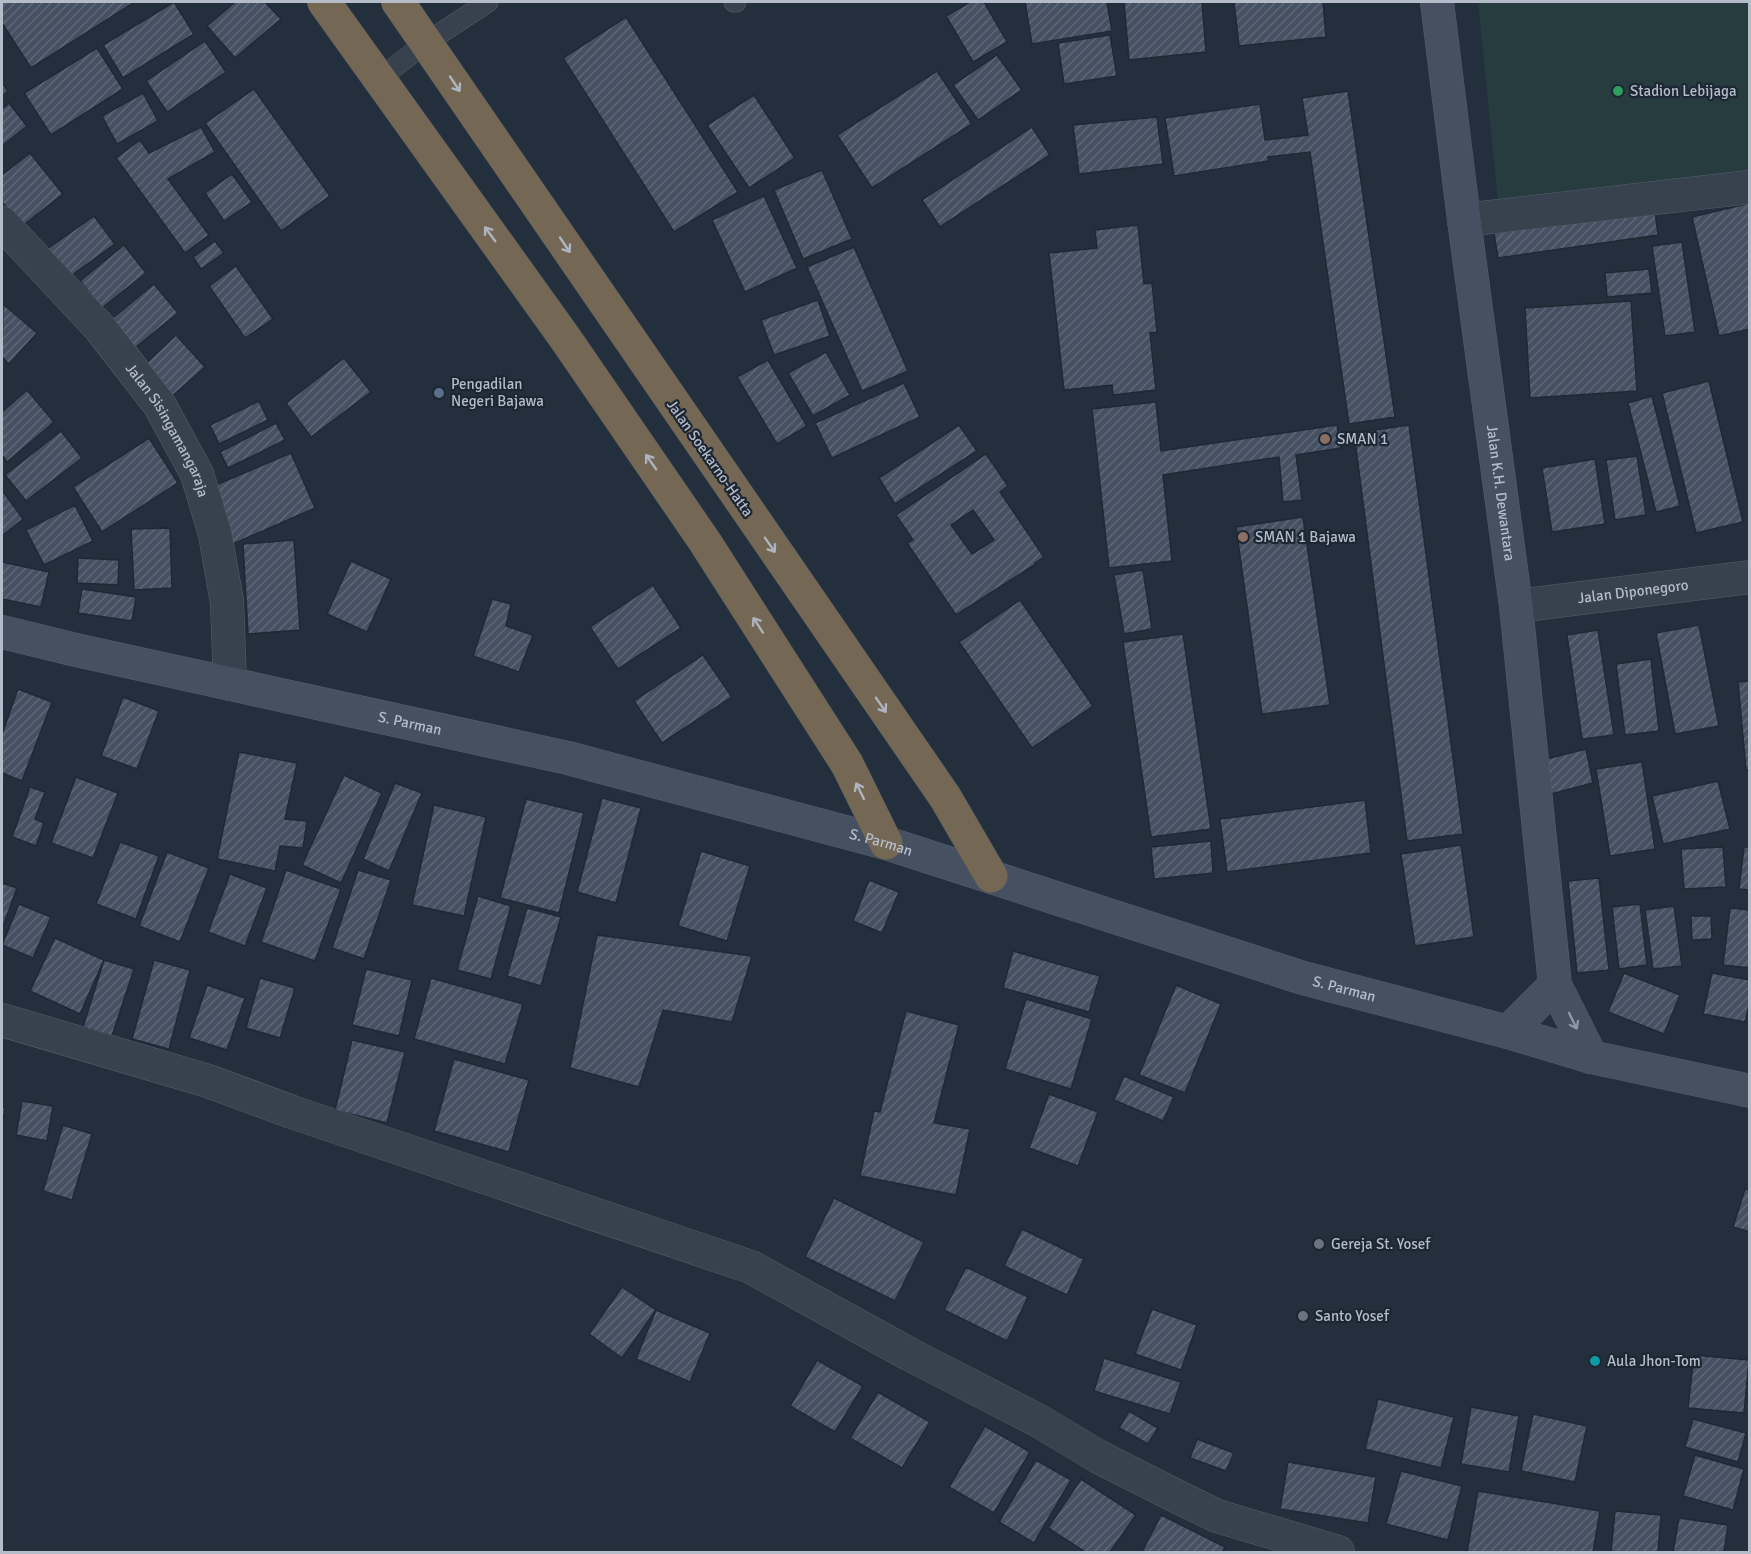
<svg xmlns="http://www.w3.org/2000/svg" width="1751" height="1554" font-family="Signika,sans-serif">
<defs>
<pattern id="building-hatch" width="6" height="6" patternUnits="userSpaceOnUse" patternTransform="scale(1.5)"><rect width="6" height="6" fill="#455162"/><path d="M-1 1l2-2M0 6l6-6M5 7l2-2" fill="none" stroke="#5d6877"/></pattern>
</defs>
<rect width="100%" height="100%" fill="#242f3e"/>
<!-- green -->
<path fill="#263c3f" d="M1478,2H1749V180L1499,211Z"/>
<!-- building -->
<g fill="url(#building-hatch)" stroke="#1f2835" stroke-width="1.5" fill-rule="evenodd">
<path d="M2,2H135L31,68L2,23Z"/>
<path d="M174,2L194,34L123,78L103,45Z"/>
<path d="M235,2H265L281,19L235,58L207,26Z"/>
<path d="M970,2H984L1007,42L973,62L946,16Z"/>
<path d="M1025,2H1107L1112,31L1032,44Z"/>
<path d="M1124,2H1202L1206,52L1129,60Z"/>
<path d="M1234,2H1323L1326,37L1239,46Z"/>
<path d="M626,17L738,192L674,232L563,58Z"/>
<path d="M1110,35L1117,76L1064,84L1058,43Z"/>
<path d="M205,41L226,72L167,112L146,81Z"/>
<path d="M97,48L123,89L51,135L24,93Z"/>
<path d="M997,55L1022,90L978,120L953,85Z"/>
<path d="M937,71L972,124L872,188L837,135Z"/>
<path d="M2,83L8,91L2,96Z"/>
<path d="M254,89L330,196L281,231L205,123Z"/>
<path d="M1348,91L1395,417L1349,424L1310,152L1268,157L1269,161L1174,176L1165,118L1260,104L1265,140L1308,135L1302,98Z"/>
<path d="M143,93L158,121L117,144L102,116Z"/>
<path d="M754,95L795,158L749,188L707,125Z"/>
<path d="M9,103L27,126L2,146V109Z"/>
<path d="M1157,117L1163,164L1079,174L1073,125Z"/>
<path d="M201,127L215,152L168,179L209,235L185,253L116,158L140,140L149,153Z"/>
<path d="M1032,127L1050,155L940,227L922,200Z"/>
<path d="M30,153L63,194L21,227L2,202V175Z"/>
<path d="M822,170L852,239L803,259L774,190Z"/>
<path d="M232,174L252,202L224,221L205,193Z"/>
<path d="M764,196L797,268L745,292L712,220Z"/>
<path d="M1750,203V329L1719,336L1692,217Z"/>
<path d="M1655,210L1658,235L1498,258L1494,233Z"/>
<path d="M94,216L115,244L68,278L47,249Z"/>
<path d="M1138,225L1144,284L1152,283L1157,332L1150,333L1156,390L1113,395L1112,385L1064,390L1049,253L1097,248L1095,230Z"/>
<path d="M215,241L224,253L201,269L193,257Z"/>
<path d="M1682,242L1695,332L1665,336L1652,246Z"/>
<path d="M124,245L146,273L102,308L80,281Z"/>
<path d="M854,247L908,371L862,391L807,267Z"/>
<path d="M236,266L273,319L245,338L209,286Z"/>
<path d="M1649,269L1652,293L1607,297L1605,273Z"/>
<path d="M154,284L178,313L131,351L108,322Z"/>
<path d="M818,300L830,336L774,355L761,320Z"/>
<path d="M1631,301L1637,391L1530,398L1525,308Z"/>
<path d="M3,304L37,333L9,364L2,357Z"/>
<path d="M176,335L205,367L169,399L141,368Z"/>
<path d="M826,352L850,395L813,416L788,373Z"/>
<path d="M344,358L371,392L311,437L286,403Z"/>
<path d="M768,360L807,426L777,444L737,377Z"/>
<path d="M1709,381L1743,522L1696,533L1662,393Z"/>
<path d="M904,383L920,417L832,458L815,423Z"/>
<path d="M27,390L54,422L7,462L2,455V412Z"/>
<path d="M1652,396L1680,506L1656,512L1628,403Z"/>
<path d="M259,401L268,420L219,444L210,425Z"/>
<path d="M1156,402L1161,451L1337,425L1341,448L1296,455L1302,500L1283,502L1279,457L1163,475L1172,561L1109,568L1092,409Z"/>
<path d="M276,423L285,440L228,468L220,452Z"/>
<path d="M959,425L977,451L895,504L879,478Z"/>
<path d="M1409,425L1463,834L1407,841L1354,433Z"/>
<path d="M61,431L82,458L26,501L5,475Z"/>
<path d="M149,438L178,483L102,532L73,487Z"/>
<path d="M291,453L315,508L233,544L209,488Z"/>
<path d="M986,454L1008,486L1000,492L1044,557L1035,563L1036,564L956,615L907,543L913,540L896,515ZM973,510L994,540L972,554L951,525Z"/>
<path d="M1637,456L1646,515L1615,520L1606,460Z"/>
<path d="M1595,459L1605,524L1552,532L1542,468Z"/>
<path d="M2,490L23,519L2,536Z"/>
<path d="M75,505L93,541L44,565L26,530Z"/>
<path d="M1303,517L1330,705L1262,714L1236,527Z"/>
<path d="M170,528L172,588L134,590L131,529Z"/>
<path d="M294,540L300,630L248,634L243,544Z"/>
<path d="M78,558L119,560L118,585L77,583Z"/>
<path d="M351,561L391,579L367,632L327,614Z"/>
<path d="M2,562L49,572L41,607L2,599Z"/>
<path d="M1143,570L1152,629L1124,634L1114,575Z"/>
<path d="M653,585L681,628L618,669L590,627Z"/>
<path d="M82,589L136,597L132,621L78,613Z"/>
<path d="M492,599L511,604L506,626L533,635L519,672L473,656Z"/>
<path d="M1020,600L1093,706L1032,748L959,642Z"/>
<path d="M1699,625L1719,726L1675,734L1656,633Z"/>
<path d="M1598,630L1614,735L1582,739L1567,635Z"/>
<path d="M1183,634L1211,829L1151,837L1123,642Z"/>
<path d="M703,655L732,697L662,743L634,701Z"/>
<path d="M1651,659L1659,731L1625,735L1616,664Z"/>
<path d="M1750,681V770H1746L1738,682Z"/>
<path d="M18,689L52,702L22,781L2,773V734Z"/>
<path d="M123,697L159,711L137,769L101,756Z"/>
<path d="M1586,749L1593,783L1551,794L1542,760Z"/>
<path d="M239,752L297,763L285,819L307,821L303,848L280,846L275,871L217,859Z"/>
<path d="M1642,762L1655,849L1610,856L1596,769Z"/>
<path d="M344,775L382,793L341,883L302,865Z"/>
<path d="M76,777L118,793L93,858L51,843Z"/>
<path d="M1718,781L1730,829L1663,844L1652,796Z"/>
<path d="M395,783L422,793L389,871L363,859Z"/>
<path d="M30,787L45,792L35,819L44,823L36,846L12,837Z"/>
<path d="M602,798L641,808L616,903L577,892Z"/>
<path d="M526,799L584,813L559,913L500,898Z"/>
<path d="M1365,800L1371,853L1227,872L1220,819Z"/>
<path d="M434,805L486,817L464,916L412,905Z"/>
<path d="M1211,841L1213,873L1154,879L1151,847Z"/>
<path d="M120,842L159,856L136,919L96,904Z"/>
<path d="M1461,845L1474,937L1415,946L1401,854Z"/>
<path d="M1723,847L1726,887L1684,889L1681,849Z"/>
<path d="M1744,847H1750V890L1739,889Z"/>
<path d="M701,851L750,866L727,941L678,926Z"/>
<path d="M167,852L209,868L180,942L139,926Z"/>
<path d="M286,870L341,889L315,961L261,942Z"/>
<path d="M358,870L391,880L364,959L332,948Z"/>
<path d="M230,874L267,888L245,946L208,932Z"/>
<path d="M1599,878L1609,970L1577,973L1568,881Z"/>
<path d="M869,880L899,892L882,933L853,921Z"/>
<path d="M2,883L17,888L2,929Z"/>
<path d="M478,896L511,906L491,979L457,970Z"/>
<path d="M19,904L51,917L33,958L2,945Z"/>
<path d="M1640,904L1647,965L1619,969L1612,907Z"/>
<path d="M1674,906L1682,966L1653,969L1645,910Z"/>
<path d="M527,908L561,917L541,986L507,976Z"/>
<path d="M1730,908L1750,910V968L1723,965Z"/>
<path d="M1691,916H1711L1712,939L1692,940Z"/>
<path d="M597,935L752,956L732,1022L663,1010L639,1087L570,1068Z"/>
<path d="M55,938L104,960L80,1014L30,991Z"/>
<path d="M1013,951L1100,976L1089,1012L1003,988Z"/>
<path d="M104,960L134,969L112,1036L83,1027Z"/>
<path d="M154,960L190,970L169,1049L132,1039Z"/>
<path d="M366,969L412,980L399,1036L352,1025Z"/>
<path d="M1624,973L1680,995L1664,1034L1608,1012Z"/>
<path d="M1712,973L1750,980V1001L1745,1022L1703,1014Z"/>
<path d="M260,978L295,988L280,1038L246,1028Z"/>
<path d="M431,978L523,1004L505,1064L414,1039Z"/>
<path d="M207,985L245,998L227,1050L189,1038Z"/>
<path d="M1176,985L1221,1004L1185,1093L1139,1075Z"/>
<path d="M1026,999L1092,1019L1071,1089L1005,1069Z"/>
<path d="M906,1011L959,1025L934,1123L970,1129L956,1195L860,1176L874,1111L880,1112Z"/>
<path d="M352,1040L405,1052L387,1123L335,1110Z"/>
<path d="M454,1059L529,1080L509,1152L434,1131Z"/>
<path d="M1124,1076L1174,1097L1163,1121L1114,1100Z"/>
<path d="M1049,1094L1098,1112L1078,1166L1029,1148Z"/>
<path d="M22,1101L53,1106L47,1141L16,1135Z"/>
<path d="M2,1107H5L2,1130Z"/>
<path d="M63,1125L92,1134L72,1200L43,1191Z"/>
<path d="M1745,1189L1750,1190V1232L1733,1227Z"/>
<path d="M834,1198L924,1242L895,1301L805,1257Z"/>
<path d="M1022,1229L1084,1259L1067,1295L1004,1266Z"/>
<path d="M966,1267L1028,1297L1007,1341L944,1310Z"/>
<path d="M622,1287L656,1310L622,1358L589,1334Z"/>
<path d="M1152,1309L1197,1325L1181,1370L1135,1354Z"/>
<path d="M656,1310L710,1333L690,1382L636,1359Z"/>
<path d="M1694,1355L1749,1360L1744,1413L1688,1408Z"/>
<path d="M1104,1358L1181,1382L1170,1414L1094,1391Z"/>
<path d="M817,1360L863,1386L835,1432L790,1406Z"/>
<path d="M878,1392L930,1422L902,1468L850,1438Z"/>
<path d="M1378,1399L1454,1417L1441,1468L1365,1449Z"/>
<path d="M1471,1407L1519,1416L1509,1472L1461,1464Z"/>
<path d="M1129,1411L1158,1428L1148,1444L1119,1428Z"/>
<path d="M1533,1414L1587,1426L1575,1482L1521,1471Z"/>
<path d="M1693,1419L1746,1433L1738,1462L1685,1447Z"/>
<path d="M985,1426L1030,1452L994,1513L949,1487Z"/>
<path d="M1197,1439L1234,1453L1226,1471L1190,1458Z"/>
<path d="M1695,1455L1744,1469L1733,1510L1683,1496Z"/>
<path d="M1036,1460L1071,1480L1034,1543L999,1522Z"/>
<path d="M1288,1462L1376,1477L1368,1523L1280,1509Z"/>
<path d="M1401,1471L1462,1486L1448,1540L1386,1524Z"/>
<path d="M1081,1479L1136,1515L1110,1552H1085L1048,1528Z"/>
<path d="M1478,1491L1600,1511L1593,1552H1467Z"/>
<path d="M1615,1511L1661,1515L1658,1552H1611Z"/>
<path d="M1161,1515L1225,1547L1222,1552H1142Z"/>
<path d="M1679,1518L1728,1525L1724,1552H1673Z"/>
</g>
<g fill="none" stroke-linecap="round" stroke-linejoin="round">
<!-- lane casing -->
<g stroke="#565f6c" stroke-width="21">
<g id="lane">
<path d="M734,2H736"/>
<path d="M379,79L427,42L488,2"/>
</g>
</g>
<!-- street casing -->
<g stroke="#565f6c" stroke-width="34">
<g id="street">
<path d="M1464,220L1750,187"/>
<path id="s1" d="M2,223L100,328L159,404L197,474L215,534L227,602L230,684"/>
<path id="s2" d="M1516,606L1750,577"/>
<path d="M2,1020L208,1081L292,1112L751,1267L909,1354L1039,1421L1099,1457L1174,1495L1217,1516L1338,1552"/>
</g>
</g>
<!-- secondary casing -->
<g stroke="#565f6c" stroke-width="34">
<g id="secondary">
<path id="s3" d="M1437,2L1464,220L1516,606L1555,985L1591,1057"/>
<path id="s4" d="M2,632L76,650L568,758L886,843L1303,978L1508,1032L1591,1057L1750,1091"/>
<path d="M1508,1032L1555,985"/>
</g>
</g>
<!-- highway casing -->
<g stroke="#434c59" stroke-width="34">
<g id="highway">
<path d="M324,2L565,338L705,542L847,764L886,843"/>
<path d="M398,2L945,797L991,876"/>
</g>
</g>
<!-- lane -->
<use href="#lane" stroke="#38414e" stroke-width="20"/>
<!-- street -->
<use href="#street" stroke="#38414e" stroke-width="33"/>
<!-- secondary -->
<use href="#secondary" stroke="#465061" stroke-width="33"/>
<!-- highway -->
<use href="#highway" stroke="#746855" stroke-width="33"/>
</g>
<!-- one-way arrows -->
<defs><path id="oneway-shaft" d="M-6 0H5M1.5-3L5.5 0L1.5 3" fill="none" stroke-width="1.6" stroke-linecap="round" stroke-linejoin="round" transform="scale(1.5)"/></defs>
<g stroke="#aeb4bd">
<use href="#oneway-shaft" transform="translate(455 84) rotate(56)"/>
<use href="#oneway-shaft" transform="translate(490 234) rotate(-126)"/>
<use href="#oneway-shaft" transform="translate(565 245) rotate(56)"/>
<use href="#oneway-shaft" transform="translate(651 462) rotate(-125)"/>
<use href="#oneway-shaft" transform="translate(770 545) rotate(55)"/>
<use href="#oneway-shaft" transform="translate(758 625) rotate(-123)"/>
<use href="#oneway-shaft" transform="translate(881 705) rotate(55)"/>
<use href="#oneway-shaft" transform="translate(860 791) rotate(-116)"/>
</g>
<use stroke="#8e96a5" href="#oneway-shaft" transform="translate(1573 1021) rotate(64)"/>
<!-- markers -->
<circle fill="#2e9e5b" stroke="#1d2633" stroke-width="2" cx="1618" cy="91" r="6"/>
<circle fill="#5c6f8a" stroke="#1d2633" stroke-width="2" cx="439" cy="393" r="6"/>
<g fill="#8d6e63" stroke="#1d2633" stroke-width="2">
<circle cx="1325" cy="439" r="6"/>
<circle cx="1243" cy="537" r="6"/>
</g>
<g fill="#6b7280" stroke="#1d2633" stroke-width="2">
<circle cx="1319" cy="1244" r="6"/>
<circle cx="1303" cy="1316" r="6"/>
</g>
<circle fill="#0f9aa8" stroke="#1d2633" stroke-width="2" cx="1595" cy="1361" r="6"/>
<g text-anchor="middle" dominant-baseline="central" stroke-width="4.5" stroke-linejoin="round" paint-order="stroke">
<!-- poi labels -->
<g font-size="15" fill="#b4bcc9" stroke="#1d2633" text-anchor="start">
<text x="1630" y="91">Stadion Lebijaga</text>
<text x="451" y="384">Pengadilan<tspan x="451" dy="17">Negeri Bajawa</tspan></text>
<text x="1337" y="439">SMAN 1</text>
<text x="1255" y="537">SMAN 1 Bajawa</text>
<text x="1331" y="1244">Gereja St. Yosef</text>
<text x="1315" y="1316">Santo Yosef</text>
<text x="1607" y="1361">Aula Jhon-Tom</text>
</g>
<!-- street labels -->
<g font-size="15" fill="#b4bcc9" stroke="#1d2633">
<text stroke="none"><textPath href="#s1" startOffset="267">Jalan Sisingamangaraja</textPath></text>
<text transform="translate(710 458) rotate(55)">Jalan Soekarno-Hatta</text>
<text stroke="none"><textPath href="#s3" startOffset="495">Jalan K.H. Dewantara</textPath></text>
<text stroke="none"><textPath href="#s2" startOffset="118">Jalan Diponegoro</textPath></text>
<text stroke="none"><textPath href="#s4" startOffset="418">S. Parman</textPath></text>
<text stroke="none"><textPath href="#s4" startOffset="904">S. Parman</textPath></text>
<text stroke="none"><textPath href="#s4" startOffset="1390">S. Parman</textPath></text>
</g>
</g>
<!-- border -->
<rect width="1751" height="1554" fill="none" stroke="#b4bcc9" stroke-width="6"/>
</svg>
